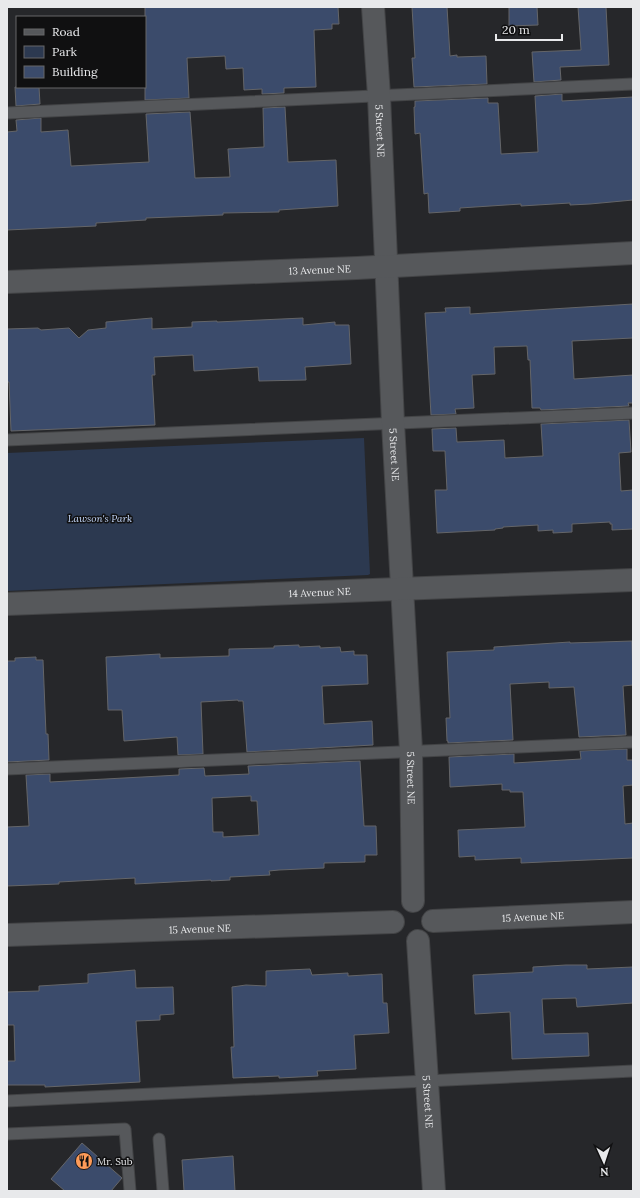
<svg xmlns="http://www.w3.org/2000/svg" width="640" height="1198" font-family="Lora,serif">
<rect width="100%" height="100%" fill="#26272a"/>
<!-- green -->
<path fill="#2c3950" d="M364,438L370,574L368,575L7,591V453Z"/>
<!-- building -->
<g fill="#3b4b6b" stroke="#646568" fill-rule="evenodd">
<path d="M145,7H338L339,24H332V29L314,30L316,87L284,88V93L262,94V89L244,90L243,68L226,69L225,56L187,58L189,98L145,100Z"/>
<path d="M412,7H447L450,56L457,55V57L486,56L487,84L414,87L412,58H415Z"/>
<path d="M509,7H537L538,25L509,26Z"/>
<path d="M578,7H606L609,65L560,67L561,80L534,82L532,52L581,50Z"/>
<path d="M15,87H39L40,104L16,106Z"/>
<path d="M562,94V101L633,97V200L590,204L570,205V203L521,206V204L460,208V211L429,213L428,193L424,194L420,133L415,134L414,107H415V101L488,98V103H498L501,154L538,152L535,96Z"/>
<path d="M285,107L288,162L336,160L338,206L279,210V212L223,213V215L146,218V220L96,223V226L7,230V132L17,131L16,120L41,118V132L68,130L71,166L149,162L146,114L190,112L195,178L230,177L228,149L264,147L263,108Z"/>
<path d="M633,304V338L572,341L574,379L633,375V403H628L629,406L541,410L540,408H532L530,360H528L527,346L494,347L495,374L472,375L474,408L455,409L456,414L431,415L425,313L446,312L445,308L470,307V314Z"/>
<path d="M152,318V329L192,327V322L217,321V322L303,318V325L335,322V325H349L351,364L305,367L306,380L259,381L258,367L194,371L193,355L154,357L155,375H152L155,425L11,431L9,382H7V329L38,328L41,330L69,328L79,338L88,330L106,328V322Z"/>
<path d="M629,420L631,452L619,453L621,491L633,490V529L612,530V524H610V522L572,524V532L553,533V530L538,531V525L503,527V528L495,529V530L437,533L435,490H447L445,451H433L432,429L456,428L457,442L504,440L505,458L543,456L541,424Z"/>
<path d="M632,641L633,685L623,686L626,735L579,737L574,687L549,688V682L510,684L513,740L448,743V741H447L446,718H450L447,652L494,650V647L570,642V643Z"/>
<path d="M299,645V647L320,646V648L340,647L341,652L354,651V655H367L368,684L322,686L324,724L372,721L373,745L247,752L243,701H238V700L201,702L203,754L178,755L177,737L124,741L122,710H108L106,657L160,654V658L229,656V649L274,648V646Z"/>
<path d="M36,657V660H43L46,734H48L49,760L7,762V661H15V658Z"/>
<path d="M627,749V760H633V785L623,786L625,824L633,823V858L521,863V858L475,860V856L459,857L458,830L525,827L523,792H510V790H502V784L450,787L449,757L514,754V763L581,759L580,751Z"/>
<path d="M360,761L364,826H376L377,855H365V862L324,863V868L279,870L269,871L270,875L230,877V880L211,881V880L135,884V878L59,882V884L7,886V827L29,826L26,775L50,774V782L179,775V769L204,768L205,776L249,774L248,766ZM251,796V801H257L259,835L223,837V832H213L212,798Z"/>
<path d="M566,965H587V969L633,967V1003L577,1007L576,998L542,999L544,1034L588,1033L589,1056L512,1059L510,1012L475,1014L473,975L533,972V967Z"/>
<path d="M310,969L312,975L348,973V976L382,974L383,1003H387L389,1033L354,1035L356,1069L317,1071L318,1076L279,1078V1076L233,1078L231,1047H234L232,987L246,985L266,986V971Z"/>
<path d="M135,970L136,988L173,987L174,1014L160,1015V1020L136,1021L140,1082L45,1087V1085H7V1061H15L14,1025H7V992L39,991V986L88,983V974Z"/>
<path d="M82,1143L122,1178L111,1191H65L51,1179Z"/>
<path d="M233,1156L235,1191H184L182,1160Z"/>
</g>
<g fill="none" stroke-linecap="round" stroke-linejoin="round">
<!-- service casing -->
<g stroke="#434446" stroke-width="13">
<g id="service">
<path d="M7,113L633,84"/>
<path d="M7,440L633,413"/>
<path d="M7,769L633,742"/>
<path d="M7,1101L633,1071"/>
<path d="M7,1134L125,1129L130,1191"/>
<path d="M159,1139L163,1191"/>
</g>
</g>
<!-- minor casing -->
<g stroke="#434446" stroke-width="24">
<g id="minor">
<path id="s1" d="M373,7L379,96L393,423L411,751L413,901"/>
<path id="s2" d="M7,282L357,268L633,253"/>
<path id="s3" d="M7,604L633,580"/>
<path id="s4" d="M433,921L633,912"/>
<path id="s5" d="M7,935L393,922"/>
<path id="s6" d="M418,941L434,1191"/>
</g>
</g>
<!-- service -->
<use href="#service" stroke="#56585b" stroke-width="11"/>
<!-- minor -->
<use href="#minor" stroke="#56585b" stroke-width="22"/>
</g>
<!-- icons -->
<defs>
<g id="restaurant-disc" transform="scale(0.9)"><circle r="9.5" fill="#fe9b59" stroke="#101011"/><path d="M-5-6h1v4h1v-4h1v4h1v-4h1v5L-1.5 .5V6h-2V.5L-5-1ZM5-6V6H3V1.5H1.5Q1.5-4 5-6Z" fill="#111"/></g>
</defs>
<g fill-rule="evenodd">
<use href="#restaurant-disc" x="84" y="1161"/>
</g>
<g text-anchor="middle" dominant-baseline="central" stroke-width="3" stroke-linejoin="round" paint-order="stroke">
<!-- street labels -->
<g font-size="10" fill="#e8e9eb" stroke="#101011">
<text stroke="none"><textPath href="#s1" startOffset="124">5 Street NE</textPath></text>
<text stroke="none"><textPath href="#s2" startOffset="313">13 Avenue NE</textPath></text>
<text stroke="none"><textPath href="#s1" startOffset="448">5 Street NE</textPath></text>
<text stroke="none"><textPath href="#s3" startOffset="313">14 Avenue NE</textPath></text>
<text stroke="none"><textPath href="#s1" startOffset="772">5 Street NE</textPath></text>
<text stroke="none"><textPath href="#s4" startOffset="100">15 Avenue NE</textPath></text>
<text stroke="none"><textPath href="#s5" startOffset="193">15 Avenue NE</textPath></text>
<text stroke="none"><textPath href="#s6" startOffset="161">5 Street NE</textPath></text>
</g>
<!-- park labels -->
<g font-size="10" font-style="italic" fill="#c3d6f9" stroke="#101011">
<text x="100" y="518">Lawson's Park</text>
</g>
<!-- poi labels -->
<g font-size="10" fill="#e8e9eb" stroke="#101011" text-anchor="start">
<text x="97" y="1161">Mr. Sub</text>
</g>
</g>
<!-- border -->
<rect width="640" height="1198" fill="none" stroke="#e8e9eb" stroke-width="16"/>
<!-- legend -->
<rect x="16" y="16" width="130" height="72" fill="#101011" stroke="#666768"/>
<rect x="24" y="29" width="20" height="6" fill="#56585b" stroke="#666768"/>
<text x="52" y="36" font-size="12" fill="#e8e9eb">Road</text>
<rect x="24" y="46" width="20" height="12" fill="#2c3950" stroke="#666768"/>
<text x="52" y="56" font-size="12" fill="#e8e9eb">Park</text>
<rect x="24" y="66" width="20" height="12" fill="#3b4b6b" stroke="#666768"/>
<text x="52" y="76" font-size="12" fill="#e8e9eb">Building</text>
<!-- north arrow -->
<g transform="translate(604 1162) rotate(177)" stroke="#101011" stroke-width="3" paint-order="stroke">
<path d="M0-3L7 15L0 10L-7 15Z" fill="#e8e9eb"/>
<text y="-6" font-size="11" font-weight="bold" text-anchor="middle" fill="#e8e9eb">N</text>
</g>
<!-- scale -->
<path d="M496 34v6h66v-6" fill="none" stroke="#e8e9eb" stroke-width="2"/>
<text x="502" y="34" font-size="12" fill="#e8e9eb" stroke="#101011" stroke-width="3" paint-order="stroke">20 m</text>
</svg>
